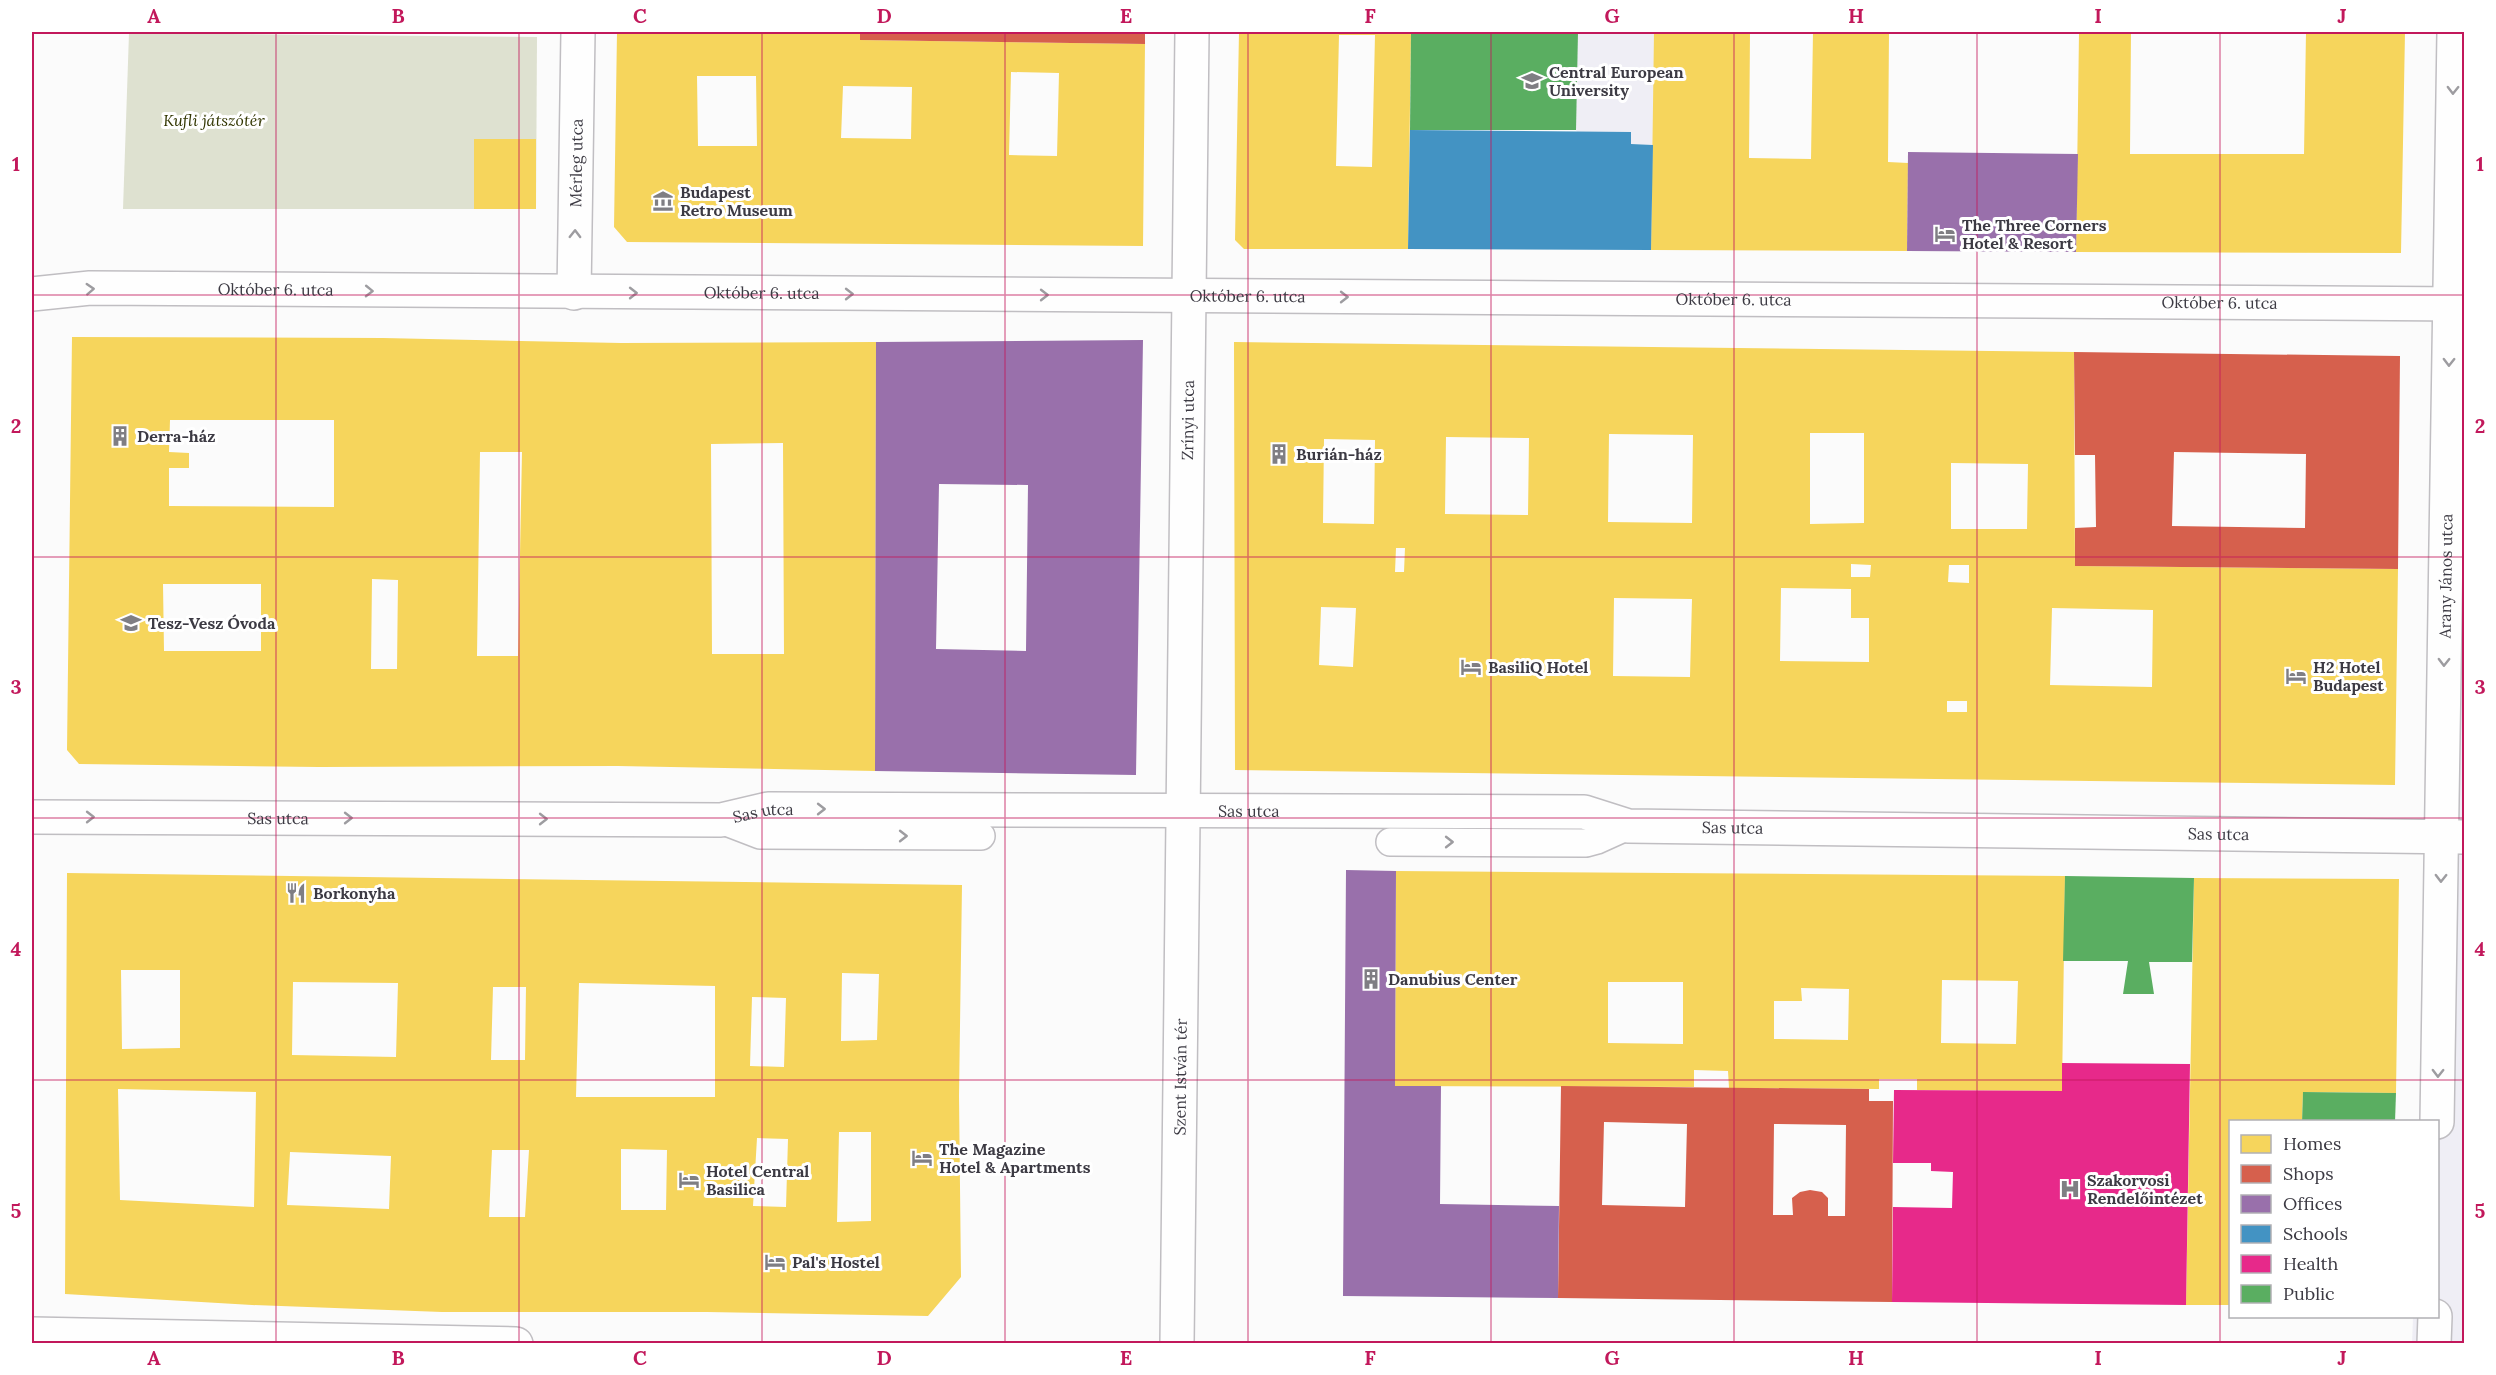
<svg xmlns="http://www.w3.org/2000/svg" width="2496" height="1375" font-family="Lora,serif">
<rect width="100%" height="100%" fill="#fbfbfb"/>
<!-- built -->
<g fill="#efeef5">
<path d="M1411,32H1655L1653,145L1631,144V133L1577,132L1576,130H1410Z"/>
<path d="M2433,553H2464V1343L2412,1344L2413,1317L2438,1316V1122L2419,1121L2427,882Z"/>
</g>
<!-- green -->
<path fill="#dee1d0" d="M129,33L537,37L536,209H123Z"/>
<!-- homes -->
<g fill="#f6d55c" fill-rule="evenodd">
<path d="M617,32H860V40L1145,44L1143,246L627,242L614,227ZM1011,72L1059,73L1057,156L1009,155ZM697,76H756L757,146H698ZM843,86L912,87L911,139L841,138Z"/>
<path d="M1239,32H1411L1408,249H1244L1235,240ZM1339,35H1375L1372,167L1336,166Z"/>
<path d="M1654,32H1750L1749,158L1811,159L1813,32H1889L1888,162L1908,163L1907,251L1651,250Z"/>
<path d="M2079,32H2131L2130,154H2304L2306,32H2405L2401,253L2076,252Z"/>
<rect x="474" y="139" width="62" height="70"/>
<path d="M72,337L383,338L621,343L876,342L875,771L618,766L319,767L79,764L67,750ZM170,420H334V507L169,506V468H189V453L169,452ZM783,443L784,654H712L711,444ZM480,452H522L518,656H477ZM372,579L398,580L397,669H371ZM163,584H261V651H164Z"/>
<path d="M1234,342L2074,352L2075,566L2398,569L2395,785L1235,770ZM1810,433H1864V523L1810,524ZM1609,434L1693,435L1692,523L1608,522ZM1446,437L1529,438L1528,515L1445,514ZM1324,439L1375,440L1374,524L1323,523ZM1951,463L2028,464L2027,529H1951ZM1396,548H1405L1404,572H1395ZM1851,564L1871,565L1870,577H1851ZM1949,565H1969V583L1948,582ZM1781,588L1851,589V618H1869V662L1780,661ZM1614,598L1692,599L1690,677L1613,676ZM1321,607L1356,608L1353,667L1319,665ZM2052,608L2153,610L2152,687L2050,685ZM1947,701H1967V712H1947Z"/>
<path d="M1396,871L2065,876L2062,1091L1917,1090V1079H1879V1089L1729,1088L1728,1071L1694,1070V1087L1395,1086ZM1942,980L2018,981L2016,1044L1941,1043ZM1608,982H1683V1044L1608,1043ZM1801,988L1849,989L1848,1040L1774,1039V1001H1802Z"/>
<path d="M67,873L962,885L959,1096L961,1277L928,1316L707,1312H442L252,1305L65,1294ZM121,970H180V1048L122,1049ZM842,973L879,974L877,1040L841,1041ZM293,982L398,983L396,1057L292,1055ZM579,983L715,986V1097H576ZM493,987H526L525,1060H491ZM752,997L786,998L784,1067L750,1066ZM118,1089L256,1092L254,1207L120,1200ZM839,1132H871V1221L837,1222ZM757,1138L788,1139L786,1207L753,1206ZM621,1149L667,1150L666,1210H621ZM492,1150H529L525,1217H489ZM290,1152L391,1156L389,1209L287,1205Z"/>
<path d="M2194,878L2399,879L2396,1093L2303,1092L2302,1122H2230V1305H2186Z"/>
</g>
<!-- shops -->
<g fill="#d6604d" fill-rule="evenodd">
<path d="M860,32H1145V44L860,40Z"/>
<path d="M2074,352L2400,356L2398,569L2075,566V528L2096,527L2095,455H2075ZM2174,452L2306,454L2305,528L2172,526Z"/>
<path d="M1561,1086L1869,1089V1101H1893L1892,1302L1558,1298ZM1604,1122L1687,1124L1685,1207L1602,1205ZM1774,1124L1846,1125L1845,1216H1828V1198L1822,1192L1810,1190L1800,1192L1792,1198L1793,1215H1773Z"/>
</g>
<!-- offices -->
<g fill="#9970ab" fill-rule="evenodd">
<path d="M1908,152L2078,154L2076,252L1907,251Z"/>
<path d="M1143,340L1136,775L875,771L876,342ZM939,484L1028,485L1026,651L936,649Z"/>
<path d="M1346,870L1396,871L1395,1086H1441L1440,1204L1559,1206L1558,1298L1343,1296Z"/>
</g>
<!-- schools -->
<path fill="#4393c3" d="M1410,130L1631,132V144L1653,145L1651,250L1408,249Z"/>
<!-- health -->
<path fill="#e7298a" d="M2062,1063L2190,1064L2186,1305L1892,1302L1893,1207L1952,1208L1953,1172L1931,1171V1163H1893L1894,1090L2062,1091Z"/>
<!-- public -->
<g fill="#5aae61">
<path d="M1411,32H1578L1576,130H1410Z"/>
<path d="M2065,876L2194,878L2192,962H2149L2154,994H2123L2128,961H2063Z"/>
<path d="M2303,1092L2396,1093L2395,1122H2302Z"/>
</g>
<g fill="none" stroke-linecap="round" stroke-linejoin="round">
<!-- service casing -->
<g stroke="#c0bec2" stroke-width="30">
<g id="service">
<path d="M721,820L760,835L981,836"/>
<path d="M1390,842L1586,843L1597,840L1628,826"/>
</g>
</g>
<!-- pedestrian casing -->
<g stroke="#c0bec2" stroke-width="36">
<g id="pedestrian">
<path id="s1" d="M1177,1344L1192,32"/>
</g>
</g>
<!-- minor casing -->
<g stroke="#c0bec2" stroke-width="36">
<g id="minor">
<path id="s2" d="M574,293L578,32"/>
<path id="s3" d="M32,294L90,288L2464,304"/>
<path id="s4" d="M32,817L721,820L768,809L1584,812L1628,826L2464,837"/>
<path id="s5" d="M2437,1122L2454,32"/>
<path d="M32,1334L516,1344"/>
<path d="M2434,1344L2435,1316"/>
</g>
</g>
<!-- service -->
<use href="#service" stroke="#fefefe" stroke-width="27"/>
<!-- pedestrian -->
<use href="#pedestrian" stroke="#fefefe" stroke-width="33"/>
<!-- minor -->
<use href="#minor" stroke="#fefefe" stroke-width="33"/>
</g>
<!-- one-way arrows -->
<defs><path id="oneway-chevron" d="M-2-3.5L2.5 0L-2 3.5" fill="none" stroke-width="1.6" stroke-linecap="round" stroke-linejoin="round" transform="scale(1.5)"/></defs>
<g stroke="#9d9ca0">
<use href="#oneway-chevron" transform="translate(2453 90) rotate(91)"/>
<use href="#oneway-chevron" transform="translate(575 234) rotate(-89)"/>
<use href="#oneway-chevron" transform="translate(90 289) rotate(-3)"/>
<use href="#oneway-chevron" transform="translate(369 291) rotate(1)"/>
<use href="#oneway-chevron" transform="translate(633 293)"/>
<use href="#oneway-chevron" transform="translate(849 294)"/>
<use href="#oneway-chevron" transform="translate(1044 295)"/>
<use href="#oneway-chevron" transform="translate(1344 297)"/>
<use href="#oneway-chevron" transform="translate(2449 362) rotate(91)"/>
<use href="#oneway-chevron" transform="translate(2444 662) rotate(91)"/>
<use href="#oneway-chevron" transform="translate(821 809)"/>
<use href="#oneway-chevron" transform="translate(90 817)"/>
<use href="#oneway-chevron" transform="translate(348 818)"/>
<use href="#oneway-chevron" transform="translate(543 819)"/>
<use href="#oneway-chevron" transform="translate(903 836)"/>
<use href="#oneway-chevron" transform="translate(1449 842)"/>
<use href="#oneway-chevron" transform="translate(2441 878) rotate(91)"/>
<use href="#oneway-chevron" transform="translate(2438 1073) rotate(91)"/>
</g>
<!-- grid -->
<path fill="none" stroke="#c2185b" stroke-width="1.5" stroke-opacity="0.55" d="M276,32V1344M519,32V1344M762,32V1344M1005,32V1344M1248,32V1344M1491,32V1344M1734,32V1344M1977,32V1344M2220,32V1344M32,295H2464M32,557H2464M32,818H2464M32,1080H2464"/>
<!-- icons -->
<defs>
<g id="university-bare" transform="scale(1.62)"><path d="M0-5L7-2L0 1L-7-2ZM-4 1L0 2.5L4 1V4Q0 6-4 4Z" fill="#7f7e83" stroke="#fff" stroke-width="2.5" paint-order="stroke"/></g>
<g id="museum-bare" transform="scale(1.62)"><path d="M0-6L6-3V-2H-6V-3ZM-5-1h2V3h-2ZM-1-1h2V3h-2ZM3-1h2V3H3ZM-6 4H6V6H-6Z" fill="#7f7e83" stroke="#fff" stroke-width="2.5" paint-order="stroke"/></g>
<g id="hotel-bare" transform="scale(1.62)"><path d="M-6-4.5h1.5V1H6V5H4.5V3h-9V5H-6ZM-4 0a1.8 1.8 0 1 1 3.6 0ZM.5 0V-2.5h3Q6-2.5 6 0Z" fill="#7f7e83" stroke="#fff" stroke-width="2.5" paint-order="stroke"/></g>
<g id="building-bare" transform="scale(1.62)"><path d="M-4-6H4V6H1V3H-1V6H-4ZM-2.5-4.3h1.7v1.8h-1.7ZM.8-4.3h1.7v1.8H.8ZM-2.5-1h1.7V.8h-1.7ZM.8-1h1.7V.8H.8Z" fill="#7f7e83" stroke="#fff" stroke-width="2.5" paint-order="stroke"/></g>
<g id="school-bare" transform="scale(1.62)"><path d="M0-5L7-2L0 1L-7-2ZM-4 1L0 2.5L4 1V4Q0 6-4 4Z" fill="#7f7e83" stroke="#fff" stroke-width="2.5" paint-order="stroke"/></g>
<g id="restaurant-bare" transform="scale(1.62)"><path d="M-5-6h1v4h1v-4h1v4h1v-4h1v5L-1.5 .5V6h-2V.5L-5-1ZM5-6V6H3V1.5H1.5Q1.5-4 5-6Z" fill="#7f7e83" stroke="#fff" stroke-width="2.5" paint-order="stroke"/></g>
<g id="hospital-bare" transform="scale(1.62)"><path d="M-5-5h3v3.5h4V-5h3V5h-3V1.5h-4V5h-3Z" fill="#7f7e83" stroke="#fff" stroke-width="2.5" paint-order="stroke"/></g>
</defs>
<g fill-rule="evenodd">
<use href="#university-bare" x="1532" y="81"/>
<use href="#museum-bare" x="663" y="201"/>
<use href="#hotel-bare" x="1945" y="234"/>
<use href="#building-bare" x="120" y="436"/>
<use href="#building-bare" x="1279" y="454"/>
<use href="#school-bare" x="131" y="623"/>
<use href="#hotel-bare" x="1471" y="667"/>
<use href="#hotel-bare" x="2296" y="676"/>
<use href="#restaurant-bare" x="296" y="893"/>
<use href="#building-bare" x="1371" y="979"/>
<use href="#hotel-bare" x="922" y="1158"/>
<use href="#hotel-bare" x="689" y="1180"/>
<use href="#hospital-bare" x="2070" y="1189"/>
<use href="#hotel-bare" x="775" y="1262"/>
</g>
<g text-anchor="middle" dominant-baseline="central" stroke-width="6" stroke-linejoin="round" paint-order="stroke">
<!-- poi labels -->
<g font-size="16" font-weight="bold" fill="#3c3a43" stroke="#fff" text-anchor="start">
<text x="1549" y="72">Central European<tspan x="1549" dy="18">University</tspan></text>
<text x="680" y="192">Budapest<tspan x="680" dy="18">Retro Museum</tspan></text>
<text x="1962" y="225">The Three Corners<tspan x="1962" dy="18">Hotel &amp; Resort</tspan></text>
<text x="137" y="436">Derra-ház</text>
<text x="1296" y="454">Burián-ház</text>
<text x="148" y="623">Tesz-Vesz Óvoda</text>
<text x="1488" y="667">BasiliQ Hotel</text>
<text x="2313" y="667">H2 Hotel<tspan x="2313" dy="18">Budapest</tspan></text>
<text x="313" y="893">Borkonyha</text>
<text x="1388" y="979">Danubius Center</text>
<text x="939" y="1149">The Magazine<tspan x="939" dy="18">Hotel &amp; Apartments</tspan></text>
<text x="706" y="1171">Hotel Central<tspan x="706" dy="18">Basilica</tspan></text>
<text x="2087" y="1180">Szakorvosi<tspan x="2087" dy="18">Rendelőintézet</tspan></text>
<text x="792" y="1262">Pal's Hostel</text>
</g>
<!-- park labels -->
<g font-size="16" font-style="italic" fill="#323600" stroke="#fff">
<text x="214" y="120">Kufli játszótér</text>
</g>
<!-- street labels -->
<g font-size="16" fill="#3c3a43" stroke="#fff">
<text stroke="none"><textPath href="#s2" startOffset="130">Mérleg utca</textPath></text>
<text stroke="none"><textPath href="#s3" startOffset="244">Október 6. utca</textPath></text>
<text stroke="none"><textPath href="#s3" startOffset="730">Október 6. utca</textPath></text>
<text stroke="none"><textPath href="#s3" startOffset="1216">Október 6. utca</textPath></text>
<text stroke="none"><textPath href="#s3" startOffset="1702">Október 6. utca</textPath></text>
<text stroke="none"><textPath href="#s3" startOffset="2188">Október 6. utca</textPath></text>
<text stroke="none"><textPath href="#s1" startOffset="924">Zrínyi utca</textPath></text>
<text stroke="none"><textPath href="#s5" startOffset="546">Arany János utca</textPath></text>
<text stroke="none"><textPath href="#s4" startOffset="1218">Sas utca</textPath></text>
<text stroke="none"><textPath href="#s4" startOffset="732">Sas utca</textPath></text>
<text stroke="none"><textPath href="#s4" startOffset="246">Sas utca</textPath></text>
<text stroke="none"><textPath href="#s4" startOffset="1704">Sas utca</textPath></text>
<text stroke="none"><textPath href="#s4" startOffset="2190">Sas utca</textPath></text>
<text stroke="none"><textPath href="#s1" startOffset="267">Szent István tér</textPath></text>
</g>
</g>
<!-- border -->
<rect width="2496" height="1375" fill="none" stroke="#ffffff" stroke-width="66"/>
<!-- legend -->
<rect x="2229" y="1120" width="210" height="198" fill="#ffffff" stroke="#b1b0b4" stroke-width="1.5"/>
<rect x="2241" y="1135" width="30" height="18" fill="#f6d55c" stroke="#b1b0b4" stroke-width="1.5"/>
<text x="2283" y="1150" font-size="18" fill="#3c3a43">Homes</text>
<rect x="2241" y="1165" width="30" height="18" fill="#d6604d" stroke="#b1b0b4" stroke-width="1.5"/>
<text x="2283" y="1180" font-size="18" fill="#3c3a43">Shops</text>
<rect x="2241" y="1195" width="30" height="18" fill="#9970ab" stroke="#b1b0b4" stroke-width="1.5"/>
<text x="2283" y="1210" font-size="18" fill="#3c3a43">Offices</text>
<rect x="2241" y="1225" width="30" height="18" fill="#4393c3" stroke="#b1b0b4" stroke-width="1.5"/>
<text x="2283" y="1240" font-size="18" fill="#3c3a43">Schools</text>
<rect x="2241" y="1255" width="30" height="18" fill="#e7298a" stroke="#b1b0b4" stroke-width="1.5"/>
<text x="2283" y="1270" font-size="18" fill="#3c3a43">Health</text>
<rect x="2241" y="1285" width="30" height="18" fill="#5aae61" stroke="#b1b0b4" stroke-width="1.5"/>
<text x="2283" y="1300" font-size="18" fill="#3c3a43">Public</text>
<rect x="33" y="33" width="2430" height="1309" fill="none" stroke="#c2185b" stroke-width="2"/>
<g font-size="20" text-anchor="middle" font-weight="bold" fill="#c2185b">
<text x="154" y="23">A</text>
<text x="398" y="23">B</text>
<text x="640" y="23">C</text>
<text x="884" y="23">D</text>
<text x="1126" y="23">E</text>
<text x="1370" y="23">F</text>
<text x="1612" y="23">G</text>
<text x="1856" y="23">H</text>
<text x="2098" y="23">I</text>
<text x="2342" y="23">J</text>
<text x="16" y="171">1</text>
<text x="2480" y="171">1</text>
<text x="16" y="433">2</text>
<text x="2480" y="433">2</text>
<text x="16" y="694">3</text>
<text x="2480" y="694">3</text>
<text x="16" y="956">4</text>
<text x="2480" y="956">4</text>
<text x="16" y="1218">5</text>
<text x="2480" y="1218">5</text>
<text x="154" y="1365">A</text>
<text x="398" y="1365">B</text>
<text x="640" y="1365">C</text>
<text x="884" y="1365">D</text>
<text x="1126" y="1365">E</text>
<text x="1370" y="1365">F</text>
<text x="1612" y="1365">G</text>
<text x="1856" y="1365">H</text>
<text x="2098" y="1365">I</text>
<text x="2342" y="1365">J</text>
</g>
</svg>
